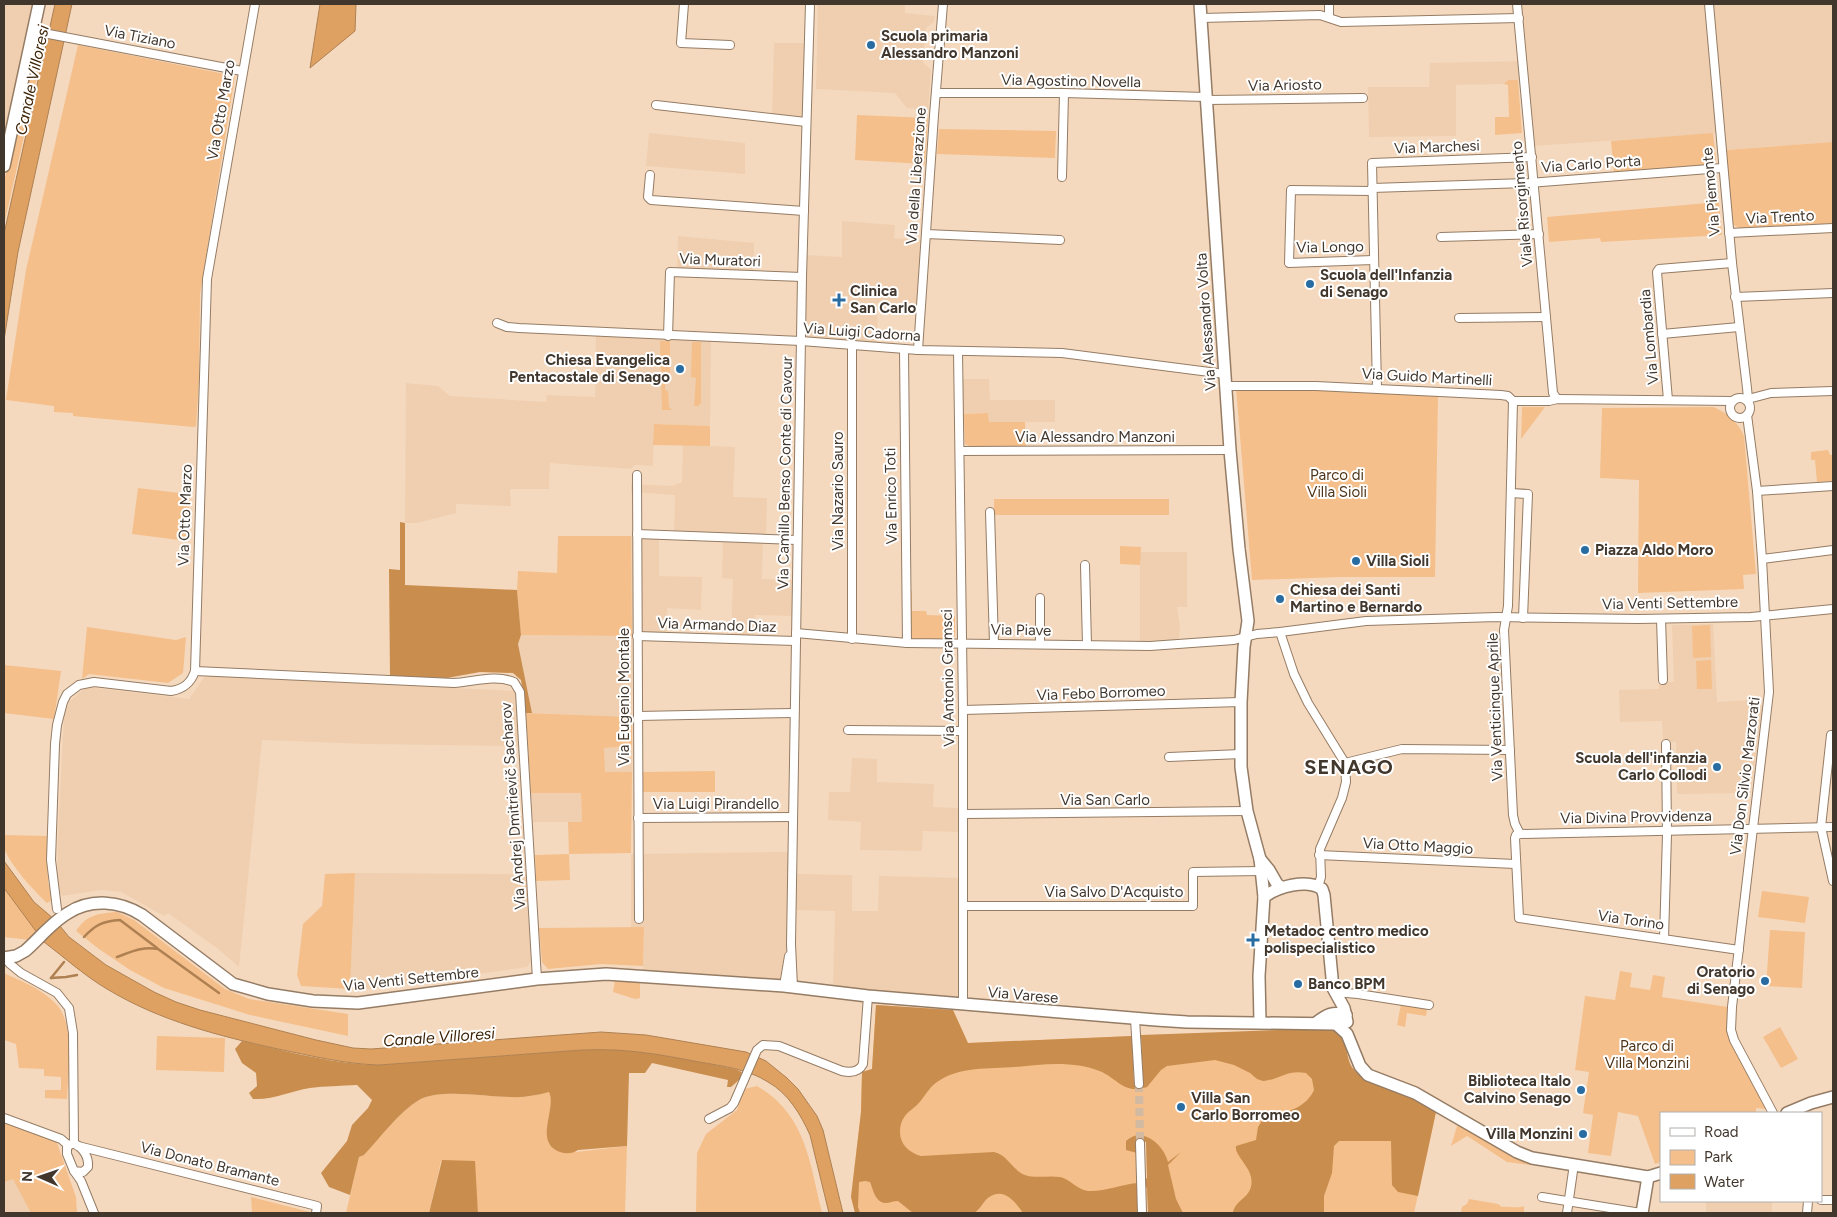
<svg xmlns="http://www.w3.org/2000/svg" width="1837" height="1217" font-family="Figtree,sans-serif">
<rect width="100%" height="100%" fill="#f5d9bf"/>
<!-- built -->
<g fill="#efcfaf">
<path d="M4,4H35L7,125H4Z"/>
<path d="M818,4H905V13L935,16L934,22L926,28L923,62L931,70L928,110L907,108L895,93L816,89Z"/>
<path d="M1520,4H1833V142L1723,150L1721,133L1533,146L1527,80H1508L1504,84L1456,85V136L1369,137L1368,87H1429L1430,63L1525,61Z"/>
<path d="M774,43H806L804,121L772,117Z"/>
<path d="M649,133L745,143V174L646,166Z"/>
<path d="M842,221L895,225L894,238L924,240L919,306L877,303L878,347L803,340L805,255L842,257Z"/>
<path d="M678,236L754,243V275H677Z"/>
<path d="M596,334L711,339L710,426L654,424L653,466L635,465L631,469L550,463L549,489H510L511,506L456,504V513L417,523H405L406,383L438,386L450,396L546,402L547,395L595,397Z"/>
<path d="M959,379H989L990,400H1055V422H989L988,413L960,414Z"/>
<path d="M683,445L735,447L733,497L767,498L766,538H763L762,579L797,580L796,616L755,615L754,638L731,637L733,579L722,578L723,537L674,534L675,495L631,492V484L672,486L682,482Z"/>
<path d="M631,536L659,537V576L702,577L701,610L667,608L666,636L632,635Z"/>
<path d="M1140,552H1187V607H1177L1180,627L1179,638L1178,640L1140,642Z"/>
<path d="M1713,624L1717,702L1754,700L1762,707L1751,793L1677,794L1676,742L1663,741L1662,721L1620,722L1619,690L1659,689V682H1674L1672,625Z"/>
<path d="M521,635L632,636V717L532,713L518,644Z"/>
<path d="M205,676L515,691L519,746L366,744L262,740L239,967L217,948L168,913L164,916L121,892L101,890L62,896L57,885L58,835L64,716L69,702L86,687L189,699Z"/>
<path d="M632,746V772H605L604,748Z"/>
<path d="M852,758L877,759V782L934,784L933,807L961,808V832L923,831L922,851L860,850L861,822L828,820L829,792H850Z"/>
<path d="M531,793H581L582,822H533Z"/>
<path d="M791,852L790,942L787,951L784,983L643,973L644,927H631V854Z"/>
<path d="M355,873L526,874L531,961L527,967L370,989H350Z"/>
<path d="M795,874L852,875V911H878L879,876L962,878L961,1002L833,989L835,911L794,910Z"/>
<path d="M13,1178L76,1213H4V1182Z"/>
<rect x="1706" y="1201" width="66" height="12"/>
</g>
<!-- green -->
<g fill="#f4bf8a" fill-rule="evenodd">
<path d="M36,34H47L4,225V182Z"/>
<path d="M78,45L235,76L200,294L199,380L196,426L194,427L73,416V413L54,412V406L6,400L26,270Z"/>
<path d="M1508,80H1518L1522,133L1495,135V117H1509L1508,85L1504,84Z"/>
<path d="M857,115L928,118L925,164L855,160Z"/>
<path d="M939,129L1056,131L1055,158L937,154Z"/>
<path d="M1713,133L1716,159L1710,166L1614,172L1611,141Z"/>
<path d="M1833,142V224L1741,229L1732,224L1726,150Z"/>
<path d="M1719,202L1722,235L1601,242L1600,238L1549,242L1547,217Z"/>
<path d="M660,341H670V377H665V390L668,391L669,407L672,410H662Z"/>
<path d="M692,342H701V403L698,406H694L696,378L691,377Z"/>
<path d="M1236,388L1359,391L1438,396L1435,577H1340L1252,580Z"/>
<path d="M1522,407H1545L1521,439Z"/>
<path d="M1713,407C1725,411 1740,424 1744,436L1756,574L1743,575L1744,589L1638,593L1639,480L1600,478L1602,408Z"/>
<path d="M988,413L989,422H1025L1026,446L971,447L965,444L964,414Z"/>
<path d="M654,424L710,426V446L653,445Z"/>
<path d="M1828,450L1830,455H1833V481L1817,482L1815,460H1811V452Z"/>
<path d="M138,488L188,494L190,497L187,541L132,534Z"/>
<rect x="994" y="499" width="175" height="16"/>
<path d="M558,536H631L632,636L521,635L517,590L518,571L557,573Z"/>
<path d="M1120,546L1141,547L1140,565L1120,564Z"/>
<path d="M910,591H912V611H926L927,615L955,616V636L952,639H913L910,635Z"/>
<path d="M1710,625L1711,657L1693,658L1692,626Z"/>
<path d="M87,627L176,640L186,637L183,673L168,683L89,674L82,679Z"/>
<path d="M1711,660L1712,689H1697L1696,661Z"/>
<path d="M4,665L61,671L54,719L4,713Z"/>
<path d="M526,713L632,717V746L604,748L605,772H632L631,853L569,854L570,880L536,881L535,855L569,854L568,822H582L581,793H531Z"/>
<path d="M715,771V792H643V772Z"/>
<path d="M4,835L47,836L48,882L52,900L47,903C35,892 8,863 4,847C3,844 4,838 4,835Z"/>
<path d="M355,873L350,989L301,986L297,975L303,924L322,906L325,874Z"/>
<path d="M4,888L38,934L30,940L4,937Z"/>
<path d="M1762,891L1809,897L1805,923L1758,917Z"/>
<path d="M117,912L134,920L225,989L249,999L348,1014V1036L250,1015L164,988L130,970L99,949L76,931C86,915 99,913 117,912Z"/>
<path d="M644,927L643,966L601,964L548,969L542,962L539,928Z"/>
<path d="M1770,930L1805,932L1802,988L1766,986Z"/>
<path d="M1620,971L1632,973L1630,987L1650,990L1653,975L1665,977L1662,997L1728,1007L1729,1036L1766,1109L1756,1108V1113H1661V1162L1655,1164L1638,1116L1618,1112L1611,1156L1588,1153L1593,1115L1583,1113L1589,1072L1575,1070L1585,996L1615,1000Z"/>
<path d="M4,973C21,981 40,988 54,1002C76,1021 68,1072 67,1099L45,1098V1090H61V1077L44,1076V1069L19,1068L16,1044L4,1040Z"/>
<path d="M615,980L640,982V998L635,999L613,992Z"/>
<path d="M1401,1004L1427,1008L1426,1016L1407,1013L1405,1027L1397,1025Z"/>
<path d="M876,1005L953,1010L968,1043L1132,1036L1134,1085H1143L1141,1035L1344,1040L1350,1065L1359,1074L1436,1112L1414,1213H1148L1147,1197L1139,1208V1213H855L851,1197L861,1112L862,1072L872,1069ZM1137,1142H1146L1147,1186L1138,1194Z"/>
<path d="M1780,1027L1798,1059L1781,1068L1763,1037Z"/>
<path d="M157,1036L225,1038L224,1072L156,1070Z"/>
<path d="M757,1086C806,1114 810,1164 822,1213H696L697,1153L706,1134L737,1110L744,1089Z"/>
<path d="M549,1091C556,1109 541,1124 550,1145L576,1152L627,1146L625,1213H478L474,1162L441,1161L429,1213H346L359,1157L364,1155C381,1137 398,1113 419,1100C440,1088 486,1097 511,1097C523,1098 537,1095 549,1091Z"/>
<path d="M4,1122L56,1140L76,1197L77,1213H31L13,1179L4,1182Z"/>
<path d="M1458,1123L1531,1163V1165L1507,1162L1467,1136L1451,1146Z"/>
<path d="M251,1197L310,1212L309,1213H252Z"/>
<path d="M1469,1199L1498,1204L1502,1207C1509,1206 1518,1209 1524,1206V1213L1461,1212L1462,1207L1467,1204Z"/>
</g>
<!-- forest -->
<g fill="#c98d4e">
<path d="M400,522L405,523V585L517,590L521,635L518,644L532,713H526L521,680L513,673L480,672L447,678L390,676L389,569L400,570Z"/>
<path d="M876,1005L953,1010L968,1043L1132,1036L1134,1085H1143L1141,1035L1331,1028C1353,1038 1341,1059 1357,1073C1370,1085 1392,1089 1409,1097C1418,1101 1427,1107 1436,1112L1418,1196L1398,1192L1392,1185L1391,1141H1339L1334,1146L1332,1173L1324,1196V1213H1233C1235,1198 1255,1198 1251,1177C1249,1166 1234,1154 1236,1146L1256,1140L1258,1127L1263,1119C1282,1113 1305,1110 1314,1090L1312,1079L1306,1073C1287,1069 1279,1080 1263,1081L1257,1079L1250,1073L1234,1065L1215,1060L1167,1066L1161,1070L1147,1087C1124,1094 1120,1081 1102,1072C1088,1066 1073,1064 1057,1064C1043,1064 1029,1066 1015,1067C989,1069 960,1066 937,1082C929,1087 924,1098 917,1105C907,1113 900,1118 900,1132C900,1145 910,1153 921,1156L994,1152C1008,1155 1012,1170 1025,1175C1036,1179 1048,1175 1060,1177C1070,1179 1076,1189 1088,1191C1104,1192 1122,1184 1138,1183L1139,1185L1147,1178L1146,1142H1137V1153L1126,1150V1141C1142,1125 1164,1145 1168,1162L1181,1152L1168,1165L1176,1199L1183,1213H1148L1147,1187L1139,1195V1213H1023C1016,1203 1005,1188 991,1196C984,1199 981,1209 974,1213H913L898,1201C893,1201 890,1203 885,1203C875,1202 873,1189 870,1182L865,1181L859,1182L858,1207L860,1213H855L851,1197L861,1112L862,1072L872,1069Z"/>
<path d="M242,1041C287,1051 332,1064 379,1065L582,1050C634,1047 684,1059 735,1069L742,1072L740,1079L731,1087H727L728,1080L652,1063L645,1073H629L627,1146L578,1150C572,1154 566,1154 560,1152C533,1142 557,1109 549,1092C537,1095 524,1098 511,1097C486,1097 440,1088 419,1100C398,1113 381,1137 364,1155L359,1157L350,1195L329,1187L321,1173L347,1141L352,1125L368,1108L372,1100L357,1085C341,1086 325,1086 310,1088C290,1091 275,1100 253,1099L249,1093L257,1086L256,1073L242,1063L235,1049Z"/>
<path d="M442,1160L475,1161L478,1213H429Z"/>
</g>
<!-- water -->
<g fill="#dea162" stroke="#af8152">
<path d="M55,4H72L18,252L4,340V234Z"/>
<path d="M320,4H356L355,31L310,68Z"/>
<path d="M4,861L34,902L54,919L38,934L4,888Z"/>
<path d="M60,926L69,937L106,965L154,992L176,1002L200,1010L316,1040L353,1048L371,1049L601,1032L646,1035L746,1052L766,1061L787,1078L798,1089L817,1116L823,1130L843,1213H829L810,1135C801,1115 788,1093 768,1082C748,1069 722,1066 699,1062C658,1054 624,1048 582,1050L379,1065C345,1064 312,1056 278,1049C219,1036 160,1021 107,989C85,976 65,958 44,942Z"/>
</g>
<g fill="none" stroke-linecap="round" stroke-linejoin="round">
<!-- stream -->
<g stroke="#af8152" stroke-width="2.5">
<path d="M84,937C95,925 103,921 120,920L157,948"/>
<path d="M117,957C131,952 142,946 158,949L219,993"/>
<path d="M51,978L66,977L77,975"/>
<path d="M51,978L64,962"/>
</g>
<!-- street-tunnel -->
<path stroke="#d1b9a2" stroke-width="8" stroke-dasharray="8 4" stroke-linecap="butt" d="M1139,1084L1140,1143"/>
<!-- street casing -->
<g stroke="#957c64" stroke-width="10">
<g id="street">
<path d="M684,4L681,43L730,45"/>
<path d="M1329,4V17"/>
<path d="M1517,4L1553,393L1557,399"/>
<path d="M1709,4L1732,263L1747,388L1748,399L1746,400"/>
<path d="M1201,18L1320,15L1341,22L1519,18"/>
<path d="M33,31L242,71"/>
<path d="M936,93H1064L1206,97"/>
<path d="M1206,100L1363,98"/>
<path d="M656,105L806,122"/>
<path d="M650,175L648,197L651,200L804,211"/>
<path d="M1062,177L1064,93"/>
<path d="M1372,188L1529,183L1722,168"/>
<path d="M1372,191L1291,190L1289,263L1373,260"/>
<path d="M1729,233L1833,228"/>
<path d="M926,234L1060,240"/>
<path d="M1441,237L1539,234"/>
<path d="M1735,297L1833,293"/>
<path d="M1459,318L1546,317"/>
<path d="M497,323L507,327L519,328L801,341L918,350L1062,353L1225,374"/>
<path d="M1662,334L1739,327"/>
<path d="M668,336L670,272L802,277"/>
<path d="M904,350L907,643"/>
<path d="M918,350L934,115L943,4"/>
<path d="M958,351L963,710V1004"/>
<path d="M1226,386H1316L1501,395L1508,396L1513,401H1549L1557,399L1733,401"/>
<path d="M1377,388L1372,163L1532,157"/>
<circle cx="1740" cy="408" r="10"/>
<path d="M1748,399L1771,393L1833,391"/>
<path d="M1668,400L1657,272L1659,269L1732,263"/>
<path d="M1513,401L1508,606L1504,630L1513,815L1515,824L1520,834"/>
<path d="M1747,415L1757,491L1762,559L1769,692L1732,1007L1731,1030L1734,1040L1773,1113"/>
<path d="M960,451L1230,450"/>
<path d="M637,475L639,919"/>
<path d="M1757,491L1833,486"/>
<path d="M1511,493L1528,494L1523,618"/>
<path d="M990,512L994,643"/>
<path d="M637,534L797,540"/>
<path d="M1762,559L1833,550"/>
<path d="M1085,565L1087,645"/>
<path d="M1661,619L1663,680"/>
<path d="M1280,632L1294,674L1308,703L1345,763L1346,782L1342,798L1320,849L1321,877L1318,887"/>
<path d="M796,633L907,643L1150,646L1234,640L1257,634L1280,632L1366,621L1497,617L1638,619L1751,617L1833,609"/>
<path d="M637,636L796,641"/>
<path d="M852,639V344"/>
<path d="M1040,644V598"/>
<path d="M195,671L454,683C473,682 495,674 514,682L520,692L537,979"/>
<path d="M963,710L1241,702"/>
<path d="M638,716L794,713"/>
<path d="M848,730L963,731"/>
<path d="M1831,735L1821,827L1833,881"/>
<path d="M1169,757L1241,754"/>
<path d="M1345,763L1402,749L1510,750"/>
<path d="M963,814L1247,811"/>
<path d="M638,818L793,817"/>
<path d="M1520,834L1833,827"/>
<path d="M1520,834L1516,835L1515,838L1519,918L1739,950"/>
<path d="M1319,855L1515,864"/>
<path d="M963,906H1193V872L1261,871"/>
<path d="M57,909L51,860L55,744L57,725L63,702L67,694L79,685L94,682L171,691C184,689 191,683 195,671L207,279L255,4"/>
<path d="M1664,939L1667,834L1666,744"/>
<path d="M5,958L10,964L21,973L57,993L69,1008L73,1033L74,1144"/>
<path d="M784,986L789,956"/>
<path d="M793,987L791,944L802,277L810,4"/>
<path d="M1334,992L1358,994L1429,1005"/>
<path d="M1135,1019L1139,1084"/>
<path d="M4,1118L61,1139L68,1145"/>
<path d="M709,1119L730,1108L734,1103L757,1050L763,1045L779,1046L842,1071C851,1073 859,1072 863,1064L868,996"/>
<path d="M73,1143C83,1147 89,1157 88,1167L83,1172L74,1171L67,1154V1147Z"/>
<path d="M1140,1143L1142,1213"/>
<path d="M78,1146L317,1206L316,1213"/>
<path d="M74,1171L81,1181L94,1213"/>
<path d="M1542,1197L1641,1213"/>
<path d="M1821,1200H1833"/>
<path d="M1567,1213L1574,1164"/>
<path d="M1807,1213L1808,1201"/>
</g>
</g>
<!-- secondary casing -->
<g stroke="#957c64" stroke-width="14">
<g id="secondary">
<path d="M1200,4L1230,450L1239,549L1248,621L1244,647L1241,702V767L1247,811L1260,859L1264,897L1259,976L1260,1022"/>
<path d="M4,166L39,4"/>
<path d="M1260,859L1269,870L1277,884L1281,887"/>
<path d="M1264,897C1277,887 1307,878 1322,889L1324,895L1333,988L1344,1008L1347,1022"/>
<path d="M4,958L16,956L25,951C39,939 52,922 68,913C91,898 120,901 142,915L233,984L268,994L313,1001L358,1003L537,979L606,974L784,986L868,996L1156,1020L1187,1022L1336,1024L1346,1015"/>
<path d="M1316,1023C1326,1015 1333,1011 1346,1015"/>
<path d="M1336,1024L1347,1034L1360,1066L1368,1075L1415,1093L1517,1152L1532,1158L1648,1177L1661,1173"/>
<path d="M1787,1113L1811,1103L1833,1097"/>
<path d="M1642,1213L1648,1177"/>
</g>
</g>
<!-- street -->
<use href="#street" stroke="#fff" stroke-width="8"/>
<!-- secondary -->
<use href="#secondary" stroke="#fff" stroke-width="11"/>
</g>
<!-- markers -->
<g fill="#286ca1" stroke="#fff" stroke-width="2">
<circle cx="871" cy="45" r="5"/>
<circle cx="1310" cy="284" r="5"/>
<path d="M836.5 292.5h5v5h5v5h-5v5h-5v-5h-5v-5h5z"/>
<circle cx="680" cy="369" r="5"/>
<circle cx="1585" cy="550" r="5"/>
<circle cx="1356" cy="561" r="5"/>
<circle cx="1280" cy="599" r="5"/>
<circle cx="1717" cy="767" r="5"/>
<path d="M1250.5 932.5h5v5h5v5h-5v5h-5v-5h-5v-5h5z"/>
<circle cx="1765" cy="981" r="5"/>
<circle cx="1298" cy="984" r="5"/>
<circle cx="1581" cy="1090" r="5"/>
<circle cx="1181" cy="1107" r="5"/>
<circle cx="1583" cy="1134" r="5"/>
</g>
<g text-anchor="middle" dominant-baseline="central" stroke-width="4" stroke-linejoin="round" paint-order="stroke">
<!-- poi labels -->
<g font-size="15" font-weight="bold" fill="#42372d" stroke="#fff" text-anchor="start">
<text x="881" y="36">Scuola primaria<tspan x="881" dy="17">Alessandro Manzoni</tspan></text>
<text x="1320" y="275">Scuola dell'Infanzia<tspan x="1320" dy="17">di Senago</tspan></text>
<text x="850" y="291">Clinica<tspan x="850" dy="17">San Carlo</tspan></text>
<text x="670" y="360" text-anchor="end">Chiesa Evangelica<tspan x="670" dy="17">Pentacostale di Senago</tspan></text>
<text x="1595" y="550">Piazza Aldo Moro</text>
<text x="1366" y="561">Villa Sioli</text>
<text x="1290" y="590">Chiesa dei Santi<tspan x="1290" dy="17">Martino e Bernardo</tspan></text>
<text x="1707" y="758" text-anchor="end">Scuola dell'infanzia<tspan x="1707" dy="17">Carlo Collodi</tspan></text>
<text x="1264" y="931">Metadoc centro medico<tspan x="1264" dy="17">polispecialistico</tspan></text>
<text x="1755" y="972" text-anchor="end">Oratorio<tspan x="1755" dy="17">di Senago</tspan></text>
<text x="1308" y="984">Banco BPM</text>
<text x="1571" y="1081" text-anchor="end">Biblioteca Italo<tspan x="1571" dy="17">Calvino Senago</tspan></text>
<text x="1191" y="1098">Villa San<tspan x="1191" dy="17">Carlo Borromeo</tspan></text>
<text x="1573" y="1134" text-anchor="end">Villa Monzini</text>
</g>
<!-- street labels -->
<g font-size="15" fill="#42372d" stroke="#fff">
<text transform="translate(140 37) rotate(11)">Via Tiziano</text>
<text transform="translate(1071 81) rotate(1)">Via Agostino Novella</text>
<text transform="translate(1285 85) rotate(-1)">Via Ariosto</text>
<text transform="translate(221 110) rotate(-80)">Via Otto Marzo</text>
<text transform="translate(1437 147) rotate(-2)">Via Marchesi</text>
<text transform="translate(1591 164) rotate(-4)">Via Carlo Porta</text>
<text transform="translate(916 176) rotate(-86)">Via della Liberazione</text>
<text transform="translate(1711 192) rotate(-95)">Via Piemonte</text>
<text transform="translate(1522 204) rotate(-95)">Viale Risorgimento</text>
<text transform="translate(1780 217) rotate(-3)">Via Trento</text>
<text transform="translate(1330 247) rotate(-1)">Via Longo</text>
<text transform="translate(720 260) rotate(2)">Via Muratori</text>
<text transform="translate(1206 322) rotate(-94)">Via Alessandro Volta</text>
<text transform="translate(862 332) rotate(4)">Via Luigi Cadorna</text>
<text transform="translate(1649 337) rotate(-95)">Via Lombardia</text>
<text transform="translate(1427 377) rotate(3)">Via Guido Martinelli</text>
<text x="1095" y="437">Via Alessandro Manzoni</text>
<text transform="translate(785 473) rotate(-89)">Via Camillo Benso Conte di Cavour</text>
<text transform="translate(838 491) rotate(-90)">Via Nazario Sauro</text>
<text transform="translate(891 496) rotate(-91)">Via Enrico Toti</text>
<text transform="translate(185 515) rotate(-88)">Via Otto Marzo</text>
<text transform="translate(1670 603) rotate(-1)">Via Venti Settembre</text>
<text transform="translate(717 625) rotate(2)">Via Armando Diaz</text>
<text transform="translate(1021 630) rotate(1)">Via Piave</text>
<text transform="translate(948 678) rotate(-91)">Via Antonio Gramsci</text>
<text transform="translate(1101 693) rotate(-2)">Via Febo Borromeo</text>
<text transform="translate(624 697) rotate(-90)">Via Eugenio Montale</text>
<text transform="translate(1495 707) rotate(-92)">Via Venticinque Aprile</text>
<text transform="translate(1745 776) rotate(-83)">Via Don Silvio Marzorati</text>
<text x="1105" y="800">Via San Carlo</text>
<text x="716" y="804">Via Luigi Pirandello</text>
<text transform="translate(513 806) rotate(-94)">Via Andrej Dmitrievič Sacharov</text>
<text transform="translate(1636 817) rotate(-1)">Via Divina Provvidenza</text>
<text transform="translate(1418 846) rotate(3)">Via Otto Maggio</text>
<text x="1114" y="892">Via Salvo D'Acquisto</text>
<text transform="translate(1631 920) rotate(8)">Via Torino</text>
<text transform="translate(411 979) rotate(-6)">Via Venti Settembre</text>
<text transform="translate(1023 995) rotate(5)">Via Varese</text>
<text transform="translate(210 1164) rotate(14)">Via Donato Bramante</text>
</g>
<!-- park labels -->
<g font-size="15" fill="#4e3419" stroke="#fff">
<text x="1337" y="475">Parco di<tspan x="1337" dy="17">Villa Sioli</tspan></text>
<text x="1647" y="1046">Parco di<tspan x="1647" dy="17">Villa Monzini</tspan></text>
</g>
<!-- water labels -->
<g font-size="16" font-style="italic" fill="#3e2509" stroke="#fff">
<text transform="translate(32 80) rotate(-78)">Canale Villoresi</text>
<text transform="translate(439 1037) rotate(-4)">Canale Villoresi</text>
</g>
<!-- district labels -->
<g font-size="20" font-weight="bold" letter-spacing="1" fill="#42372d" stroke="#fff">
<text x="1349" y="767">SENAGO</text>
</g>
</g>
<!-- border -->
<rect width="1837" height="1217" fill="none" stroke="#42372d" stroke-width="10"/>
<!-- legend -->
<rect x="1660" y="1112" width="162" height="90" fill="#ffffff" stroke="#b3afab"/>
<rect x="1670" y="1128" width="25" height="8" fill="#ffffff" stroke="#b3afab"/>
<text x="1704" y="1137" font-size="15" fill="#42372d">Road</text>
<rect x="1670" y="1150" width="25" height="15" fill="#f4bf8a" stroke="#b3afab"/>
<text x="1704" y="1162" font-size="15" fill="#42372d">Park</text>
<rect x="1670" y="1174" width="25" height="15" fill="#dea162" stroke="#b3afab"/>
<text x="1704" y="1187" font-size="15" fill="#42372d">Water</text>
<!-- north arrow -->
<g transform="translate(40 1177) rotate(272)" stroke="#ffffff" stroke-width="4" paint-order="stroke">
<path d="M0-4L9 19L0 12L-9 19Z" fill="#42372d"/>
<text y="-8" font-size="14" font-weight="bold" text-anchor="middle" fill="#42372d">N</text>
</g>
</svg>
